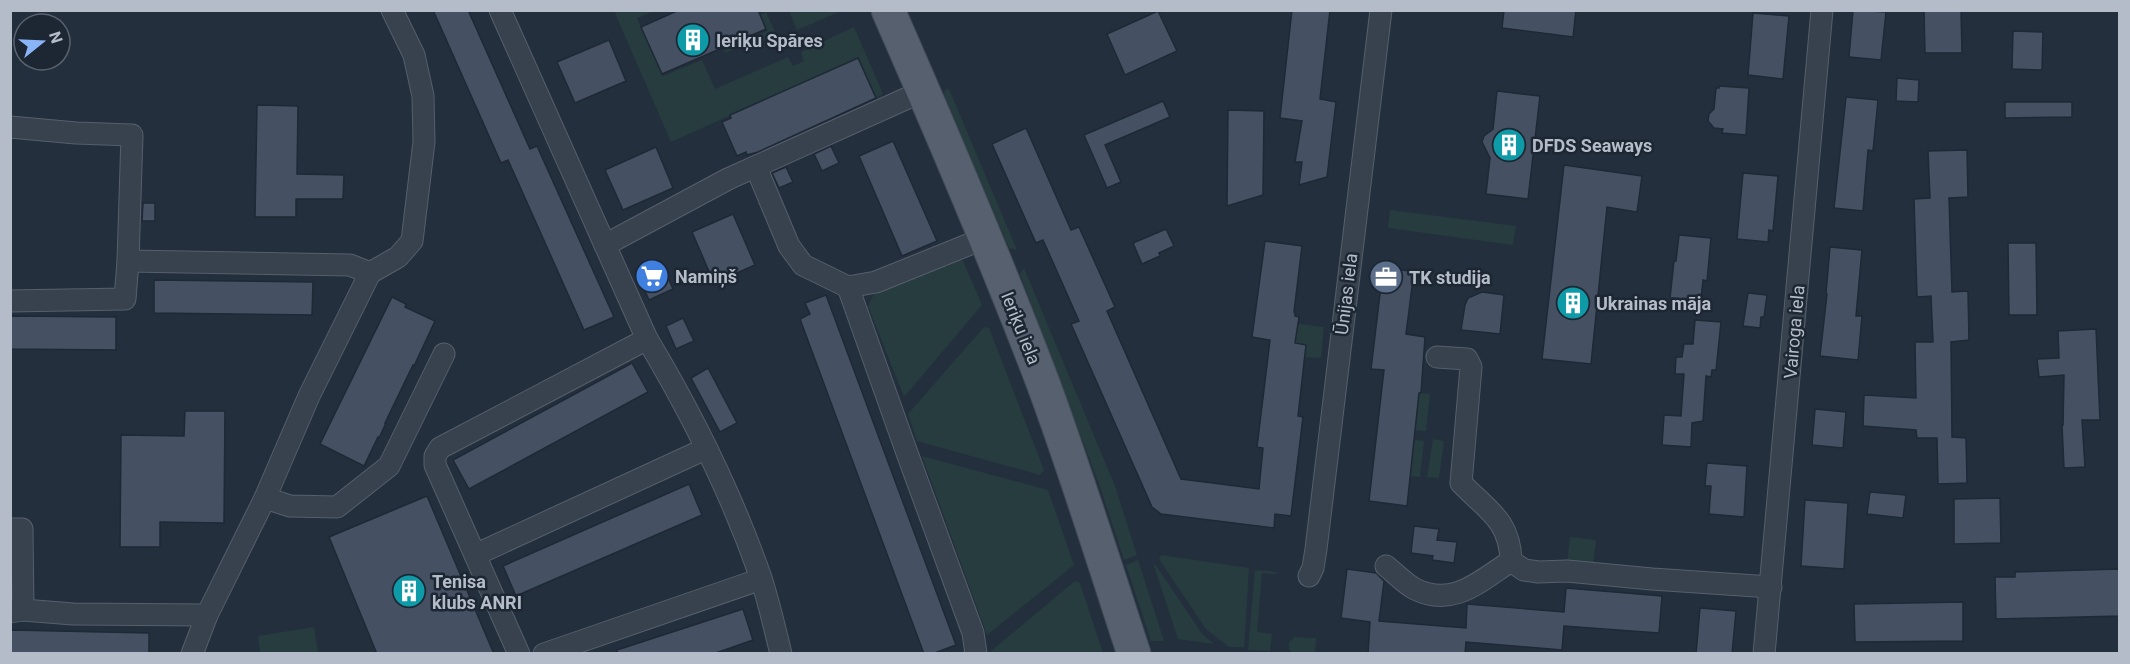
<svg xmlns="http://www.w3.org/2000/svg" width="2130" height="664" font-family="Roboto,sans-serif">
<rect width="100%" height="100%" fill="#242f3e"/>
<!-- green -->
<g fill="#263c3f">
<path d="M619,11H654L637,18L663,76L702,60L715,89L788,57L793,66L804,61L801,52L854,27L883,94L876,98L858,58L671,142L615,13Z"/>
<path d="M789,11H841L797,30Z"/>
<path d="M766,12L777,36C764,41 753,43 741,49L739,47L725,53L724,50L767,31L760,15Z"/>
<path d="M949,89L1017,250L1009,248L944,95L945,90Z"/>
<path d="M1390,210L1516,226L1513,245L1388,228Z"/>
<path d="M955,259L963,261L982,305L904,397L868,306L875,292Z"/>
<path d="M1024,268L1115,486L1137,555L1124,560L1100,487L1020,274Z"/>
<path d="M1292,323L1324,327L1321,358L1305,357L1306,345L1289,343Z"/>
<path d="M984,327L989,328L1044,470L1040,475L917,441L908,414Z"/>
<path d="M1419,393L1430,394L1426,431L1415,430Z"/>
<path d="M1433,439L1444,441L1439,478L1427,477Z"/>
<path d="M1414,440L1424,441L1420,477L1410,476Z"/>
<path d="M922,456L1048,490L1074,565L987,635Z"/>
<path d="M1570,537L1596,540L1593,566L1567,563Z"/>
<path d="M1161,555L1249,568L1244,647H1229L1206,629L1159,559Z"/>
<path d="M1138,560L1164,641H1151L1126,565Z"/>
<path d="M1155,564L1203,635L1214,644L1178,639L1154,566Z"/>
<path d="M1255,570L1276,572V574L1262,573L1257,632L1272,634L1270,651L1248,650Z"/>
<path d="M1075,581L1080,583L1103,653H991V651Z"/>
<path d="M314,627L318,653H260L258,636Z"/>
<path d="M1295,637L1316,638L1315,653H1293L1289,650V642Z"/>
</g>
<!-- building -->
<g fill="#455162" stroke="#1f2835" stroke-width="1.5">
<path d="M433,10H468L530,149L537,146L614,317L584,330L508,160L501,163Z"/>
<path d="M679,10H758L766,29L662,74L641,27Z"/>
<path d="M1292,10H1330L1320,99L1336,102L1327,177L1299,185L1302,162H1295L1302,121L1280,118Z"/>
<path d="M1504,10H1576L1573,37L1502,28Z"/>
<path d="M1853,10L1886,12L1881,60L1849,57Z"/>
<path d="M1924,10H1961L1962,53H1925Z"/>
<path d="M1158,11L1177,51L1125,75L1107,34Z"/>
<path d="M1753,13L1789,16L1783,79L1748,75Z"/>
<path d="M2013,31L2043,32L2042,70L2012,69Z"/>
<path d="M609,40L626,81L575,103L557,62Z"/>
<path d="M858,58L876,98L758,152L747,155L746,152L737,156L722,122L731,118L730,115Z"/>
<path d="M1897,78L1919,80L1918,102L1896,101Z"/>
<path d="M1719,86L1749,88L1746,135L1722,133L1723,129L1714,128L1708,121L1709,114L1714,109L1716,88H1719Z"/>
<path d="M1497,91L1540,96L1528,199L1486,194L1490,158L1482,142L1484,136L1493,129Z"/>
<path d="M1846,97L1878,100L1873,151L1868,150L1863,211L1834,208Z"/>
<path d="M1163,101L1170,117L1105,145L1121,182L1107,188L1084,135Z"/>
<path d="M2005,102H2072V117L2005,118Z"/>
<path d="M257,105L298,106L297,174L344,175L343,199H296V217H255Z"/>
<path d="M1228,110L1264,111L1263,195L1227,206Z"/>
<path d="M1026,128L1071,230L1079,227L1115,307L1107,311L1181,479L1259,489L1263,448L1257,447L1270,340L1252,337L1265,241L1302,246L1294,312H1295V316L1299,317L1295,343L1306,345L1298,416L1303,417L1291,516L1275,514L1274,528L1161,514L1152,507L1071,324L1079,321L1043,240L1036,243L992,144Z"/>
<path d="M893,141L937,241L902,256L859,156Z"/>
<path d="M831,146L839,163L822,171L814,154Z"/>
<path d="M656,147L673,188L623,210L605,170Z"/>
<path d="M1967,150L1968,197L1949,198L1952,292L1968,291L1969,340L1951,342L1952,437L1966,438L1967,483L1938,484L1937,438H1917L1916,430L1863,426L1864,395L1916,398L1915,342H1933L1931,296L1917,297L1914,199L1930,198L1928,151Z"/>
<path d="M1564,165L1642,176L1637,212L1607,207L1591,364L1542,359Z"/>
<path d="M786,167L793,182L779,188L772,173Z"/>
<path d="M1743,173L1778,176L1773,231L1769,230L1768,242L1737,239Z"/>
<path d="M143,203H155V221H142Z"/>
<path d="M733,214L755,265L714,283L692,232Z"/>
<path d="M1166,229L1174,246L1159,253L1160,256L1142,264L1133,243Z"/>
<path d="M1679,235L1711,238L1707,281L1703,280L1701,300L1670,298L1674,261H1676Z"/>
<path d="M2008,243H2036L2037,315H2009Z"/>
<path d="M1830,247L1862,250L1856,316H1862L1858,360L1820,356L1827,294L1826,293Z"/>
<path d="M662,264L673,289L649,300L638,275Z"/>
<path d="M1383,269L1414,271L1406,334L1425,337L1421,393H1419L1407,506L1369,501L1384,370L1371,369Z"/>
<path d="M154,280L313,282L312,315L154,313Z"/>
<path d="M1482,292L1504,295L1500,334L1461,330L1465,305L1468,298Z"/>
<path d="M1748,293L1767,295L1764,317H1761L1760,328L1743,326Z"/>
<path d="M826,295L956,645L932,654H924L800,319L810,314L805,303Z"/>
<path d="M392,297L406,304L405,307L435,321L414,366L413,365L385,423H386L379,438L378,437L364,466L320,444Z"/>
<path d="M10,316L116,317V350L10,349Z"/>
<path d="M683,318L694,341L676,349L666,326Z"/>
<path d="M1695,320L1721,322L1716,370H1712L1711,377L1706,376L1703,421L1692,423L1691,447L1662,445L1664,415L1681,416L1684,374H1675L1676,357H1682L1684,344H1693Z"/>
<path d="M2096,329L2100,420H2082L2085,467L2064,468L2062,425H2063L2064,375L2039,377L2037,359L2059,358L2058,331Z"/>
<path d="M632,363L648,392L469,489L453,460Z"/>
<path d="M708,368L737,423L720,432L691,378Z"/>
<path d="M1815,409L1846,412L1843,448L1812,445Z"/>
<path d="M185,411H225L224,523L160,522V547H120L121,435L184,436Z"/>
<path d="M1707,463L1747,466L1744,517L1709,514L1711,486H1705Z"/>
<path d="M689,484L702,515L516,596L503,566Z"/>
<path d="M1870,492L1906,495L1903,518L1867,514Z"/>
<path d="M427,496L494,654H377L329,537Z"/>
<path d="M2000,498L2001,543L1954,544V499Z"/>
<path d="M1805,500L1848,503L1844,569L1801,566Z"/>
<path d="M1414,526L1439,529L1437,540L1457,542L1454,563L1432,560L1433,556L1411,553Z"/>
<path d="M1347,569L1376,573L1384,581L1379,621L1466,628L1467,604L1564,612L1566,588L1662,596L1659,633L1564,626L1562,650L1466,642L1465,654H1368L1370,622L1341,618Z"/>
<path d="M2120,569V616L1996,619L1995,577H2015V572Z"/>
<path d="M1963,602V641L1855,642L1854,604Z"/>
<path d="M1700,608L1736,611L1732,654H1696Z"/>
<path d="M743,609L753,640L713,654H618L617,650Z"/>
<path d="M10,630L149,633V654H10Z"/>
</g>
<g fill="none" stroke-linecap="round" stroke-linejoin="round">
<!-- street casing -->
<g stroke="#565f6c" stroke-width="23">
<g id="street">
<path d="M500,10L647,339C692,414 732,495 761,578C769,603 775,629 781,654"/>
<path d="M10,127L76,133L132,135L128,261"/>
<path d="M756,167L789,246L803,265L848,287L876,282L985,238"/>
<path d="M605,245L728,179L923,91"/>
<path d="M848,287L907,453L973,633L976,654"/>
<path d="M10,301L125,299L128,261L350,265L370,273"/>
<path d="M1437,357L1467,359L1471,367L1461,483C1487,510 1510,520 1511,561"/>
<path d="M265,498L290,506L337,507L389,466L444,354"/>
<path d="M10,529H22L23,610"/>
<path d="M475,555L705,449"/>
<path d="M1386,566C1395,573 1405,584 1415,589C1453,608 1480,581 1511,561L1524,570L1538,572L1567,571L1652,579L1771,587"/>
<path d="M1309,576L1313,568L1316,549L1381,10"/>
<path d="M10,612L23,610L73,614L207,615"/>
<path d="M192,654L207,615L265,498L309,396L370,273L398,257L412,241L424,142L423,96L414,55L392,10"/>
<path d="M519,654L435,465V456L440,448L647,339"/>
<path d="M544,654L761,579"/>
<path d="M1764,654L1822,10"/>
</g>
</g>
<!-- primary casing -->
<g stroke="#414a57" stroke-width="35">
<path id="primary" d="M888,10C942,133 995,257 1043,383C1076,472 1104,563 1134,654"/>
</g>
<!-- street -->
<use href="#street" stroke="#38414e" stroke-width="21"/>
<!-- primary -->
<use href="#primary" stroke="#56606e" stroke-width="33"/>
</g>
<!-- icons -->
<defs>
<g id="building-disc" transform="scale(1.725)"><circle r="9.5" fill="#0f9aa8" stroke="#1d2633"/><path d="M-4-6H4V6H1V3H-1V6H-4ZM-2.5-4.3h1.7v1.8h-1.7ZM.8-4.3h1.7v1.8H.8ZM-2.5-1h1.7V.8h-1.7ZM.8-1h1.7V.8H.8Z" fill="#fff"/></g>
<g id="supermarket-disc" transform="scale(1.725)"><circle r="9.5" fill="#3f7fe0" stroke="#1d2633"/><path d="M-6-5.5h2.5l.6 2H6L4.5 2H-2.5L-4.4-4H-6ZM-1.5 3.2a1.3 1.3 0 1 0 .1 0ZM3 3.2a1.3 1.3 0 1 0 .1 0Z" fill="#fff"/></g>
<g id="office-disc" transform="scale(1.725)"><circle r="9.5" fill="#5c6f8a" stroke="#1d2633"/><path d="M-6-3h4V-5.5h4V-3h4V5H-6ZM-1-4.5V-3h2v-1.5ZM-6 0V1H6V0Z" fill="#fff"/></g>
</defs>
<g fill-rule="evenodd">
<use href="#building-disc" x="693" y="40"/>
<use href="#building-disc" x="1509" y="145"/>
<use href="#supermarket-disc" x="652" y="276"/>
<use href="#office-disc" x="1386" y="277"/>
<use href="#building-disc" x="1573" y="303"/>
<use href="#building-disc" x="409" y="591"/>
</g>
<g text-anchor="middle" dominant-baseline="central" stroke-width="5" stroke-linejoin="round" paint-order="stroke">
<!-- poi labels -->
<g font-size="18" font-weight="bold" fill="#b4bcc9" stroke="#1d2633" text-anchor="start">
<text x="716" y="40">Ieriķu Spāres</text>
<text x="1532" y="145">DFDS Seaways</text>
<text x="675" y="276">Namiņš</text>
<text x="1409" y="277">TK studija</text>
<text x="1596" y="303">Ukrainas māja</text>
<text x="432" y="581">Tenisa<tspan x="432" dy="21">klubs ANRI</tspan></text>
</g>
<!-- street labels -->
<g font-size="18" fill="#b4bcc9" stroke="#1d2633">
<text transform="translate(1346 294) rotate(-83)">Ūnijas iela</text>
<text transform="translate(1021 328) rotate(68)">Ieriķu iela</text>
<text transform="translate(1794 332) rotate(-85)">Vairoga iela</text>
</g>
</g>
<!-- border -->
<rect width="2130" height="664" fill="none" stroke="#b4bcc9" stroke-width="24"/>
<!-- north arrow -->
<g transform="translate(42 42) rotate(72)"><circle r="28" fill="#1d2633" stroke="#59626f" stroke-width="1.5"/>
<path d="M0-4.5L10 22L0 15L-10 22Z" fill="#8ab4f8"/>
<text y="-9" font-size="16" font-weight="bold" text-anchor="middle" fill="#b4bcc9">N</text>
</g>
</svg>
